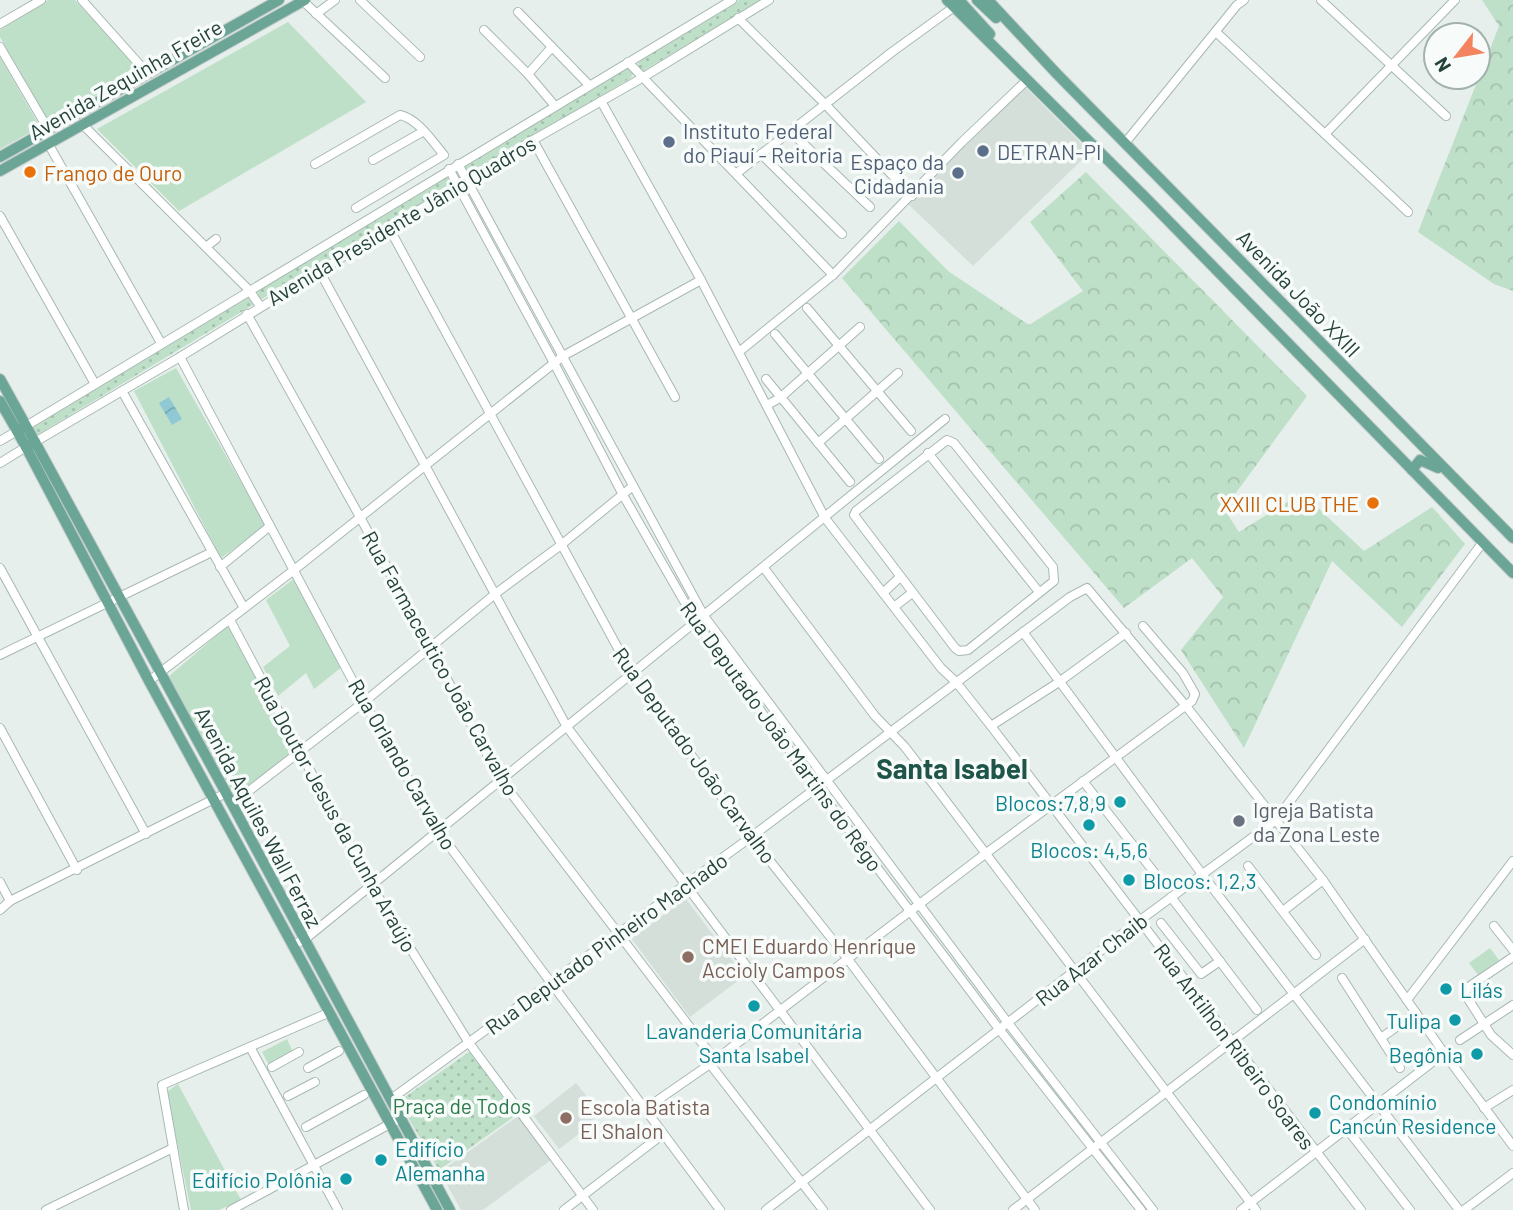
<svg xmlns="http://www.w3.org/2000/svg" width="1513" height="1210" font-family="Barlow,sans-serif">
<defs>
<pattern id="forest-crowns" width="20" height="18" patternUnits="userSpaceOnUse" patternTransform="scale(1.75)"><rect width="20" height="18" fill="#bfe0c8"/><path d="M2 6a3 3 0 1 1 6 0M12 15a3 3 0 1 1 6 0" fill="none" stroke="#a4c1ad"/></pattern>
<pattern id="park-dots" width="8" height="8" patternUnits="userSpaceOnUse" patternTransform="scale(1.75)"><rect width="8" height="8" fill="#bfe0c8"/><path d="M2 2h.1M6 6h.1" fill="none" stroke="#a4c1ad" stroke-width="1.8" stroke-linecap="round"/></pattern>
<pattern id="water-waves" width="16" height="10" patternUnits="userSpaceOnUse" patternTransform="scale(1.75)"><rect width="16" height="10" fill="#8ec9d4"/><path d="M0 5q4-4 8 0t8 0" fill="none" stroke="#74a5ad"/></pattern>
</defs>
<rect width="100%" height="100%" fill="#e6efeb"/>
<!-- built -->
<g fill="#d4dfda">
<path d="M1024,86L1090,152L973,266L908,204Z"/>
<path d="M686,899L744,976L690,1017L631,938Z"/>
<path d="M576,1083L601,1114L592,1120L593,1123L559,1149L534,1116Z"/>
<path d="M518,1116L551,1160L483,1210H461L440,1172Z"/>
</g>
<!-- grass -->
<g fill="#bfe0c8">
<path d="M48,0H75L140,70L49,122L0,37V30Z"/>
<path d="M288,22L366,102L179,211L97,129Z"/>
<path d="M0,57L40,127L0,149Z"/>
<path d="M176,368L266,526L221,558L134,391Z"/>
<path d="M295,578L342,667L314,689L306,673L278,696L263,667L290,646L266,600Z"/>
<path d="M229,625L296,750L235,798L168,677Z"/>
<path d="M1490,948L1499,960L1478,975L1469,963Z"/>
<path d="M287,1039L293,1052L269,1065L262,1052Z"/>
<path d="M178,1084L241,1200L219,1210H191L167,1094L168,1091Z"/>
</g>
<!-- forest -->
<g fill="url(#forest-crowns)">
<path d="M1482,0H1513V291L1494,284L1418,232L1499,26Z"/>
<path d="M1086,172L1307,396L1224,509L1239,532L1302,493L1364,551L1432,507L1465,544L1402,627L1332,561L1244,748L1181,650L1223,597L1192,558L1124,608L842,278L899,221L948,271L1029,325L1083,291L1030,222Z"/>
</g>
<!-- park -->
<g fill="url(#park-dots)">
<path d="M739,0H762L643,71L639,69L638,61Z"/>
<path d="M627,68L633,73L631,78L469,174L464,166Z"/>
<path d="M447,175L452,185L262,299L259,298L257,290Z"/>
<path d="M248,295L253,305L37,435L31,425Z"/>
<path d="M472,1050L519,1113L439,1170L400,1104L402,1099Z"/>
</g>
<!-- water -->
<path fill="url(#water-waves)" d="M169,397L182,419L172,425L159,403Z"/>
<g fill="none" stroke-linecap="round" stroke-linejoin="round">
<!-- minor casing -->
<g stroke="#a8b8b2" stroke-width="10">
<g id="minor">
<path d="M82,0L148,74"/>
<path d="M360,0L420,57"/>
<path d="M1321,0L1446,116"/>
<path d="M303,1L385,78"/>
<path d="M518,12L589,85"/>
<path d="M316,14L335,0"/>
<path d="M738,18L825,104L912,196"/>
<path d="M0,24L41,0"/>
<path d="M484,30L528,74L555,106"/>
<path d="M1216,32L1408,212"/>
<path d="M0,47L48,129"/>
<path d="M628,62L833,275"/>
<path d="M528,74L552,47"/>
<path d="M601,101L701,280L825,518L941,668L956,682L991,726L1361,1210"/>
<path d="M83,125L249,290L260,306"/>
<path d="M791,132L870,207"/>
<path d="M1325,134L1455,0"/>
<path d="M533,140L675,397"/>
<path d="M1125,143L1237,5L1244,0"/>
<path d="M49,145L161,343"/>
<path d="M761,154L842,234"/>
<path d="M373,160L424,131"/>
<path d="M315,164L400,115C418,119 432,141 444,155L356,208"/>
<path d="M458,164L704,616L1008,1023L1153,1210"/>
<path d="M449,169L554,363L623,495L696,622L817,788L999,1029L1141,1210"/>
<path d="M737,173L892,52L954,7"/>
<path d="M0,216L95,384"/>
<path d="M389,228L632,674L751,837L847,958L1035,1210"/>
<path d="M206,247L216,239"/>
<path d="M319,270L567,727L930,1210"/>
<path d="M807,308L911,431"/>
<path d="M247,314L360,517L501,780L715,1060"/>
<path d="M775,334L879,459"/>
<path d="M739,352L833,275L962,142L1027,80"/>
<path d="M180,357L364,702L439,832L720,1210"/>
<path d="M766,379L850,482"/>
<path d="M122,391L244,608"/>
<path d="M767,405L780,398L860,327"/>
<path d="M26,426L732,0"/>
<path d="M947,440L954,443L1053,567L1054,581L968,650L959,651L955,648L854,515L856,511Z"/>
<path d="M0,441L17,431"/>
<path d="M35,442L180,357L533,140L642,78L769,0"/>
<path d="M818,443L898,373"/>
<path d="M928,453L1039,592"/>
<path d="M0,463L26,447"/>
<path d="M220,567L270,526"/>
<path d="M0,568L146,834"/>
<path d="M764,568L875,716L905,747L1256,1210"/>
<path d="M883,593L900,577"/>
<path d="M894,607L912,593"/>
<path d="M230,620L371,885L469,1043L593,1210"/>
<path d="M1023,632L1202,874L1459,1210"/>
<path d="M0,655L212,552"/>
<path d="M149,681L294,570L563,356L701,280"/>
<path d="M991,726L1059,682L1126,633"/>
<path d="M0,728L77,870"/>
<path d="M1083,781L1164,885"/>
<path d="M232,804L364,702L495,594L561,545L633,486"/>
<path d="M1248,866L1316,955"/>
<path d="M0,882L10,901"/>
<path d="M1171,897L1257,1010"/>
<path d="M0,910L10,901L226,793"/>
<path d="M1283,911L1323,880"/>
<path d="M1161,923L1201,974L1220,961"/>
<path d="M1494,926L1513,950"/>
<path d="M292,945L304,940L945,419"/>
<path d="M1513,957L1467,988L1465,994L1491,1035L1513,1055"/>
<path d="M1342,978L1400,1068"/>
<path d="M1407,1000L1513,861"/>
<path d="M1381,1038L1416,1013"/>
<path d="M1460,1040L1513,1005"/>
<path d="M250,1047L338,1210"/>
<path d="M710,1064L823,1210"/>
<path d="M272,1067L299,1052"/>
<path d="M308,1068L339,1051"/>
<path d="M288,1096L315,1082"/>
<path d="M391,1099L751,837L1070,597L1087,588L1186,706L1323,880L1444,1053L1513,1146"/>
<path d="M1484,1108L1513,1090"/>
<path d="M645,1109L710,1064L985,854L1192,701L1195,694L1183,673L1143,626"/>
<path d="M306,1127L364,1095"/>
<path d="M1347,1129L1410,1210"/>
<path d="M46,1210L173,1148"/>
<path d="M184,1210L162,1085L328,1013"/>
<path d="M231,1210L401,1118"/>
<path d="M564,1210L663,1134"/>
<path d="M766,1210L1139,921L1276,820L1483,542"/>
<path d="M1013,1210L1365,939"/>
<path d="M1241,1210L1444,1053"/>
<path d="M1464,1210L1513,1173"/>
</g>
</g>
<!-- major casing -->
<g stroke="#c2cac8" stroke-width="12">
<g id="major">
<path d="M947,0L1145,197L1513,573"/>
<path d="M959,0L990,34"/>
<path d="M977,0L996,18"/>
<path d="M988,0L1057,74L1513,538"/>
<path d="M0,157L279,0"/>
<path d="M0,171L305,0"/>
<path d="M0,379L35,442L26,447L17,431L26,426"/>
<path d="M0,401L17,431"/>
<path d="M35,442L232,804L450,1210"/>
<path d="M26,447L149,681L437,1210"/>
<path d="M1412,470L1420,460L1438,468"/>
</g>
</g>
<!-- minor -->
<use href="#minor" stroke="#fff" stroke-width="8"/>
<!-- major -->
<use href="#major" stroke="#6aa596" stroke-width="10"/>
</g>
<!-- markers -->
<g fill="#5c6f8a" stroke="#f7fbf9" stroke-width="2.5">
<circle cx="669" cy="142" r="7"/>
<circle cx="983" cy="151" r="7"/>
<circle cx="958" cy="173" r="7"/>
</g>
<g fill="#e8710a" stroke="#f7fbf9" stroke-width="2.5">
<circle cx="30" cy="172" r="7"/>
<circle cx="1373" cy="503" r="7"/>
</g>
<g fill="#0f9aa8" stroke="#f7fbf9" stroke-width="2.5">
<circle cx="1120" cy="802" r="7"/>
<circle cx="1089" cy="825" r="7"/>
<circle cx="1129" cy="880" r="7"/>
<circle cx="1446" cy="989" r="7"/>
<circle cx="754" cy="1006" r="7"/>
<circle cx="1455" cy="1020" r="7"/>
<circle cx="1477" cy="1054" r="7"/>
<circle cx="1315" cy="1113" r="7"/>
<circle cx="381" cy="1160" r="7"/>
<circle cx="346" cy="1179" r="7"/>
</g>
<circle fill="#6b7280" stroke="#f7fbf9" stroke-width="2.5" cx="1239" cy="821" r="7"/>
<g fill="#8d6e63" stroke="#f7fbf9" stroke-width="2.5">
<circle cx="688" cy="957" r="7"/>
<circle cx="566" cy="1118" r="7"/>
</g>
<g text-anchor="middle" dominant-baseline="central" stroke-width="7" stroke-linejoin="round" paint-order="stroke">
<!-- street labels -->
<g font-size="21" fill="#24423a" stroke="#f7fbf9">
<text transform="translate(125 79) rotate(-30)">Avenida Zequinha Freire</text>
<text transform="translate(401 220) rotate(-31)">Avenida Presidente Jânio Quadros</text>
<text transform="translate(1299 293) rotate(46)">Avenida João XXIII</text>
<text transform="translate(441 663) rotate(61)">Rua Farmaceutico João Carvalho</text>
<text transform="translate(782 736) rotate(54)">Rua Deputado João Martins do Rêgo</text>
<text transform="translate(695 755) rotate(54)">Rua Deputado João Carvalho</text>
<text transform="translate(403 764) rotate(60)">Rua Orlando Carvalho</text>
<text transform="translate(336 814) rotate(61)">Rua Doutor Jesus da Cunha Araújo</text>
<text transform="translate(259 817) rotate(62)">Avenida Aquiles Wall Ferraz</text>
<text transform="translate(606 943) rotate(-36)">Rua Deputado Pinheiro Machado</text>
<text transform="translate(1091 959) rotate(-38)">Rua Azar Chaib</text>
<text transform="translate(1235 1046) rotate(53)">Rua Antilhon Ribeiro Soares</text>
</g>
<!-- service labels -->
<g font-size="21" fill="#4e5e75" stroke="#f7fbf9" text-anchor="start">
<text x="683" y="130">Instituto Federal<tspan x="683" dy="24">do Piauí - Reitoria</tspan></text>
<text x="997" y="151">DETRAN-PI</text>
<text x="944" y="161" text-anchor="end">Espaço da<tspan x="944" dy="24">Cidadania</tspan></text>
</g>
<!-- food labels -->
<g font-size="21" fill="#c56008" stroke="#f7fbf9" text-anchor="start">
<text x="44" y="172">Frango de Ouro</text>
<text x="1359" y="503" text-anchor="end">XXIII CLUB THE</text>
</g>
<!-- culture labels -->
<g font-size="21" fill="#0d838f" stroke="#f7fbf9" text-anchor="end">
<text x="1106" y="802">Blocos:7,8,9</text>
<text x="1089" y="849" text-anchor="middle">Blocos: 4,5,6</text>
<text x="1143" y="880" text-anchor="start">Blocos: 1,2,3</text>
<text x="1460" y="989" text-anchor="start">Lilás</text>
<text x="1441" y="1020">Tulipa</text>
<text x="754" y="1030" text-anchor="middle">Lavanderia Comunitária<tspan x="754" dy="24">Santa Isabel</tspan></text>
<text x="1463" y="1054">Begônia</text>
<text x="1329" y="1101" text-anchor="start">Condomínio<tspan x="1329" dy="24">Cancún Residence</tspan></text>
<text x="395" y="1148" text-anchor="start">Edifício<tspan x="395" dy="24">Alemanha</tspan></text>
<text x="332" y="1179">Edifício Polônia</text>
</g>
<!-- worship labels -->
<g font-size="21" fill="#5b616d" stroke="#f7fbf9" text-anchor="start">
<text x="1253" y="809">Igreja Batista<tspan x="1253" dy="24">da Zona Leste</tspan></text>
</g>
<!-- education labels -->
<g font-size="21" fill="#785e54" stroke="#f7fbf9" text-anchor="start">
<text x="702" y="945">CMEI Eduardo Henrique<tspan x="702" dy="24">Accioly Campos</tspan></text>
<text x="580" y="1106">Escola Batista<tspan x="580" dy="24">El Shalon</tspan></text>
</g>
<!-- park labels -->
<g font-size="21" fill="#2d7a4b" stroke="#f7fbf9">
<text x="462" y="1105">Praça de Todos</text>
</g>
<!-- district labels -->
<g font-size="28" font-weight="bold" fill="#1f5548" stroke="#f7fbf9">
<text x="952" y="768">Santa Isabel</text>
</g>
</g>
<!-- north arrow -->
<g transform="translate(1457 56) rotate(239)"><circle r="33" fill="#f7fbf9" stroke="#a3b1ad" stroke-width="2"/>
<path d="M0-5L12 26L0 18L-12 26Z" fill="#f4845f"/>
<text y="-10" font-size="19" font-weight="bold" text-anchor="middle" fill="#24423a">N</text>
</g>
</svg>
